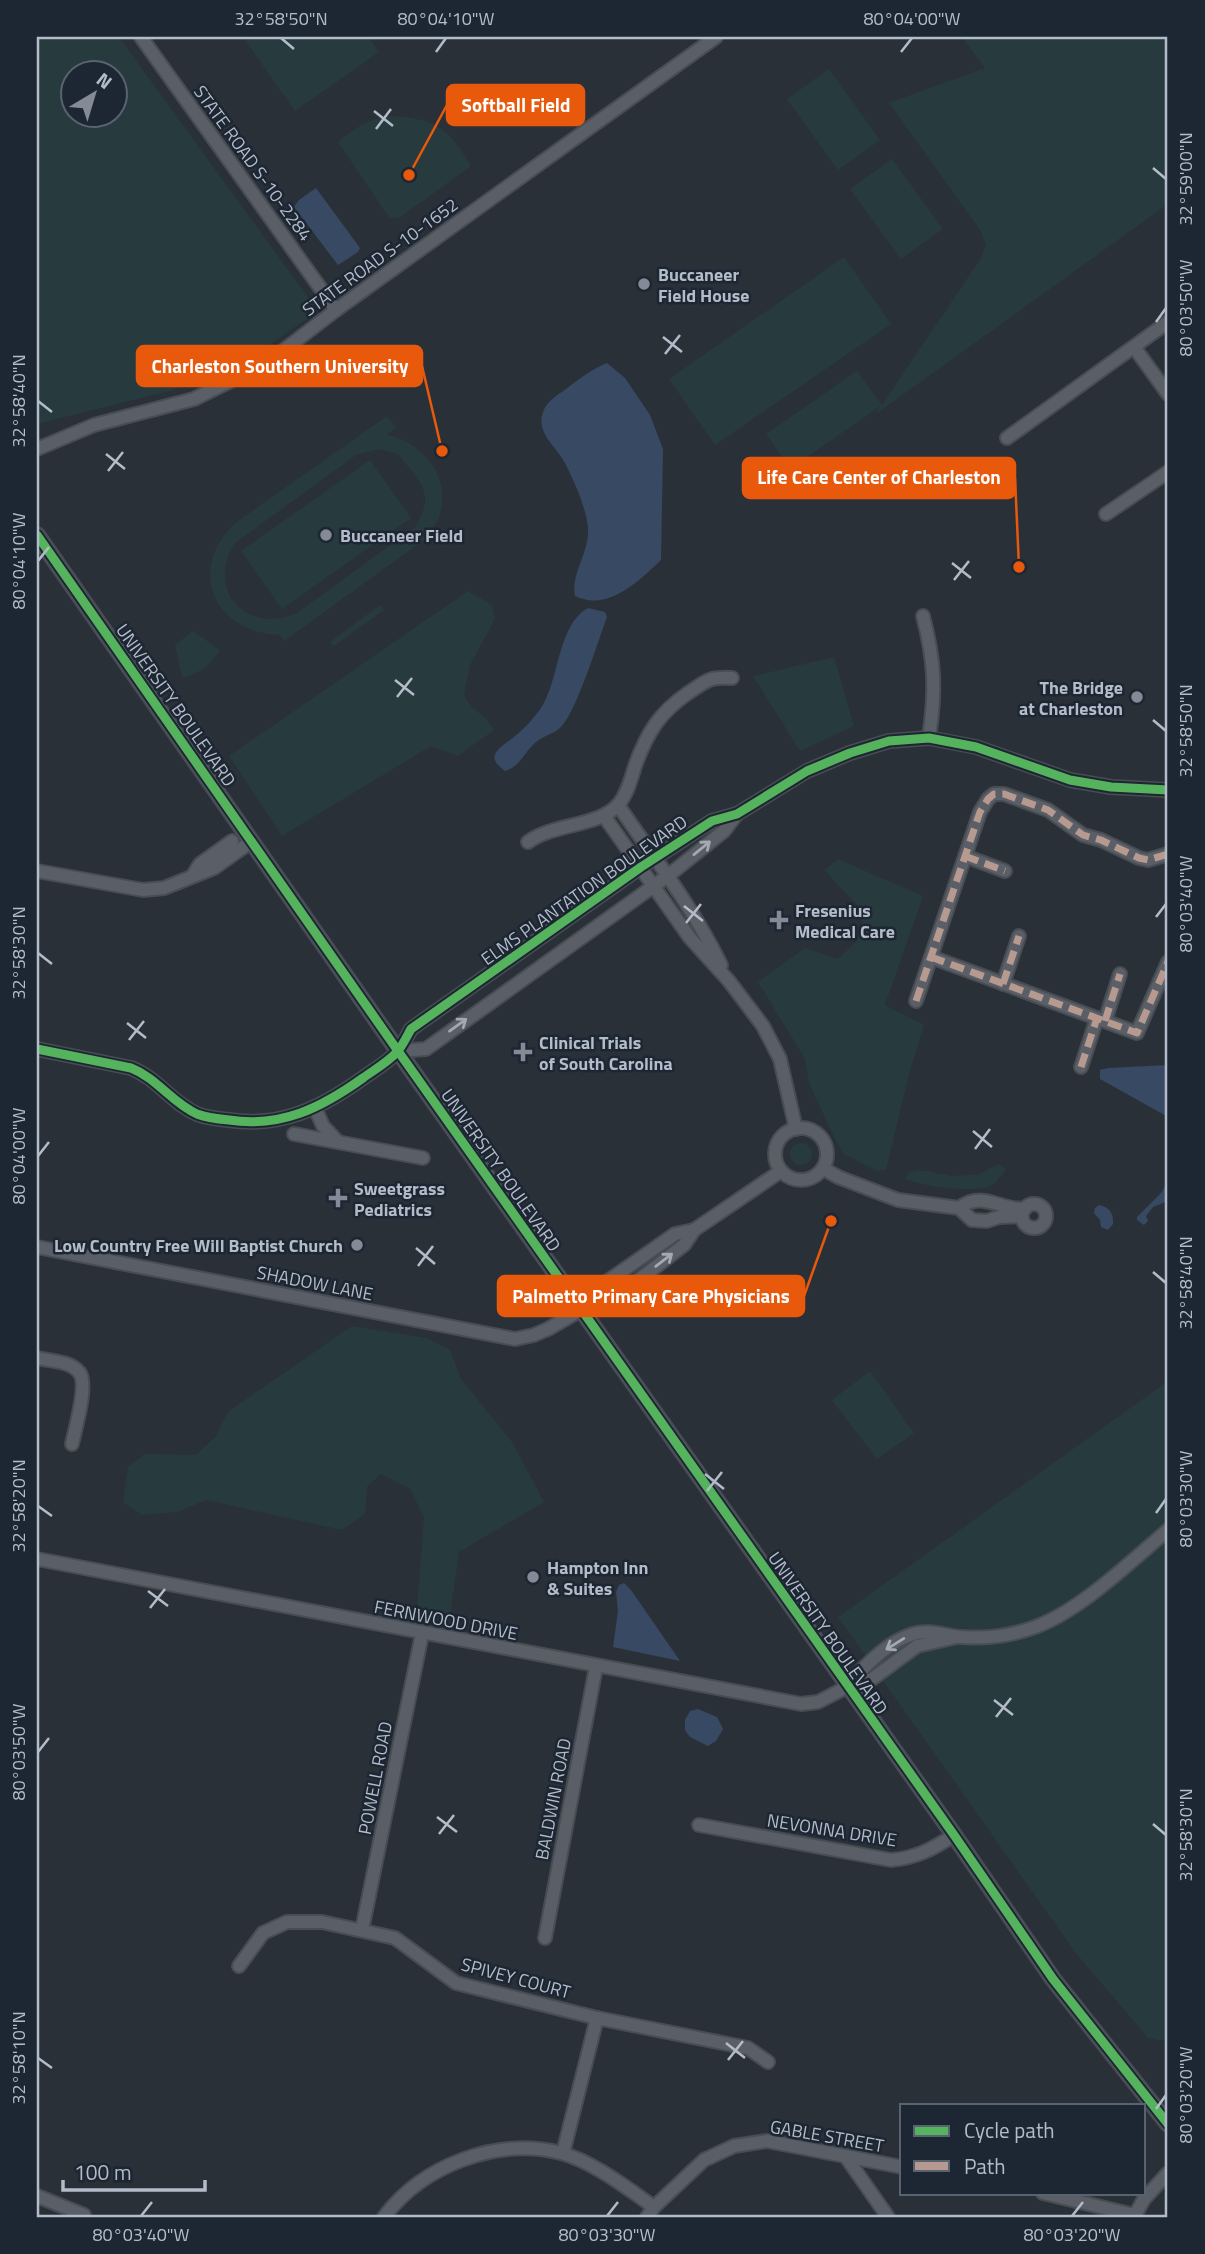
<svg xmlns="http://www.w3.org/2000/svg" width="1205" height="2254" font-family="'Titillium Web',sans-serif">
<rect width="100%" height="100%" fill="#2a3038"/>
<!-- green -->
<g fill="#273a3e" fill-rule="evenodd">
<path d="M37,37H119L318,311L258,353L173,390L37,424ZM74,74H116V116H74Z"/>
<path d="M243,37H368L379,52L295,111Z"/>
<path d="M962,37H1168V204L876,414L879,407L790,469L766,434L857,371L882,405L981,258L986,245L980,230L889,103L985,68Z"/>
<path d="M829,69L880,140L838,170L787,99Z"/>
<path d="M389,116C435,118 448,127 471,166L399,218L389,217L338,142C354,129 368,119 389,116Z"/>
<path d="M892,159L943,229L901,259L850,189Z"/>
<path d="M844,257L891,324L715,445L669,379Z"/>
<path d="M387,416L396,427L387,435C423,442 453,478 439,517C436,525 429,533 424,540L284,641L280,635C212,633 185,566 238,521ZM379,449L398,454C419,482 437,492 415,527L297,613C246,635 205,590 235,543L356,455Z"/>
<path d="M370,460L411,518L282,609L241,551Z"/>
<path d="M468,591L492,605L495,619L470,665L464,695L471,707L485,717L494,730L458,756L431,746L282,836L229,756Z"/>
<path d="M380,605L384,610L334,646L330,642Z"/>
<path d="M193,631L220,650C211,665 199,674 182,678L175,645Z"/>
<path d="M834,657L854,726L800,751L753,676Z"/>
<path d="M838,859L923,896L885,1005L924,1025L909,1074L886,1170L877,1171L844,1154L834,1137L809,1083L805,1059L758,982L805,948L838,959L857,941L865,913L824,870Z"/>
<circle cx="801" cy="1154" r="11"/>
<path d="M998,1164L1006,1169C1001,1176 997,1183 990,1186C973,1193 921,1187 905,1178L910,1172L920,1170L953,1176L980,1174Z"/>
<path d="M352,1326L427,1338L450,1350L461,1379L512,1442L544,1502L459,1552L450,1616L417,1610L424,1517L410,1489L381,1474L367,1487L365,1514L342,1530L206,1500L177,1512L142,1515L123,1502L128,1467L145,1454L196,1455L215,1437L229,1411Z"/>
<path d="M870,1371L914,1433L877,1459L832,1400Z"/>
<path d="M1168,1381V2029L1164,2041L1148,2038L1075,1952L838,1617Z"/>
</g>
<!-- water -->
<g fill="#384963">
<path d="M316,188L360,248L358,252L338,265L294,207L299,200Z"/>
<path d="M607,363L625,378L650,415L663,449L661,560C639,581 608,612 575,596C570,574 590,552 588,528C586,507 574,481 565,463C557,447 538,435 542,416C544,403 556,396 566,389C579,379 592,369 607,363Z"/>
<path d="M588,608L605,612L607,617C598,641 576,714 560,728C553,734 543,736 536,742C524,752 521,766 505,771C482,755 502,747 515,736C524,729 534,718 541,708C560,679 557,625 588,608Z"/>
<path d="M1168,1065V1117L1100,1079V1070L1108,1068Z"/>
<path d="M1168,1179V1201L1153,1207L1146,1216L1148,1221L1144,1225L1137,1220V1217L1162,1192Z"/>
<path d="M1099,1205C1109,1207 1114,1213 1113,1224L1108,1230L1101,1227L1100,1220L1094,1213L1095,1208Z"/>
<path d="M624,1583L631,1590L680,1661L613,1647L618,1611L616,1592L619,1585Z"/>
<path d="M698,1709L717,1717L723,1729L716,1741L708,1746L690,1737L685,1730V1720L690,1711Z"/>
</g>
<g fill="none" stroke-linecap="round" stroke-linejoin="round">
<!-- minor casing -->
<g stroke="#484c53" stroke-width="16">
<g id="minor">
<path d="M141,37L336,310"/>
<path d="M1134,347L1168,394"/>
<path d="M1007,438L1168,322"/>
<path d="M37,449L94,425L194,399L267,363L336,310L716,37"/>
<path d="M1106,514L1168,472"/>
<path d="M923,616C935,662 936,690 929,738"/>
<path d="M618,805C654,858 693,907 721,965"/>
<path d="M604,816L690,938L729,981L763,1026L780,1059L796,1129"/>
<path d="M528,842C554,823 598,827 618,805C627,795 631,779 635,766C647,733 659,713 688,693C708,680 708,677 732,678"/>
<path d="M965,856L1005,871"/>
<path d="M37,871L143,890L164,888L214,868L252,841"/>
<path d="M193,875L200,864L232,841"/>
<path d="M931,957L1137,1033L1168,962"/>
<path d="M1003,984L1019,936"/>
<path d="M916,1001L980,812L988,799L994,794H1004L1048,810L1083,835L1101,840L1139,858L1148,860L1168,854"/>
<path d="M1105,1021L1120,974"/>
<path d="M37,1049L131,1068C157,1078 172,1103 197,1114C207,1118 218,1119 229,1120C281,1128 321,1108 363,1078C374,1070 388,1062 397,1052C403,1045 407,1036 411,1029L641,867L712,821L737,814L807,771L850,753L889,741L929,738L976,747L1070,780L1111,787L1168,790"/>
<path d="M398,1051L426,1049L669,875L724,831L737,814"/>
<path d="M1081,1067L1097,1018"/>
<path d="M315,1108L323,1126L338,1142"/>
<circle cx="801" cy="1154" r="26"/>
<path d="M294,1134L423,1158"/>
<path d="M824,1169L838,1177L898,1200L959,1208L972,1220L987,1221L999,1217L1022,1216"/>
<circle cx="1034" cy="1216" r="12"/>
<path d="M959,1208C983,1190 998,1210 1025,1209"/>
<path d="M37,1247L515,1339L534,1335L548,1329L591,1304L606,1305L684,1245L694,1230L781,1171"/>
<path d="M591,1304L595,1290L675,1234L694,1230"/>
<path d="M37,1358C50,1361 70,1361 79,1372C89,1383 75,1429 72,1444"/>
<path d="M37,1559L801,1704L818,1702L847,1687L872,1679L917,1646L957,1637"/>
<path d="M847,1687C864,1666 887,1642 913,1634C928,1629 946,1636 961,1637C986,1639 1011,1636 1035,1627C1080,1611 1131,1561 1168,1530"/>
<path d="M699,1825L891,1860C916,1858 933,1849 954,1835"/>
<path d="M362,1930L422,1634"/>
<path d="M545,1938L596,1667"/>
<path d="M239,1966L263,1933L287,1922H322L395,1938L456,1983L597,2018L748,2048L768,2062"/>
<path d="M563,2153L597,2018"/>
<path d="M846,2157L888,2217"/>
<path d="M1043,2193L1134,2215"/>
<path d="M37,2196L84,2215"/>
<path d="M384,2217C423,2165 497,2137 561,2153C592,2161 628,2189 654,2207"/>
<path d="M647,2217L654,2207L704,2160L734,2146L767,2141L902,2167"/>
<path d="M1134,2217L1144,2199L1168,2173"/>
</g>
</g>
<!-- major casing -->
<g stroke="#484c55" stroke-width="18">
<path id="major" d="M37,535L398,1051L954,1835L1053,1979L1168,2124"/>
</g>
<!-- minor -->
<use href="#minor" stroke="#5a5e66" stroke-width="12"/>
<!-- major -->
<use href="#major" stroke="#5c6168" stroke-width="14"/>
<!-- quiet -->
<g stroke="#b69a8f" stroke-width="7" stroke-dasharray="14 7" stroke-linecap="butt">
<path d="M965,856L1005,871"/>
<path d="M931,957L1137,1033L1168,962"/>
<path d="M1003,984L1019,936"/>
<path d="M916,1001L980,812L988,799L994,794H1004L1048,810L1083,835L1101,840L1139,858L1148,860L1168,854"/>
<path d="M1105,1021L1120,974"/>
<path d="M1081,1067L1097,1018"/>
</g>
<!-- cycleway casing -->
<g stroke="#1d2633" stroke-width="13">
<g id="cycleway">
<path d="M37,535L398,1051L954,1835L1053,1979L1168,2124"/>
<path d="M37,1049L131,1068C157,1078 172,1103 197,1114C207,1118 218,1119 229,1120C281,1128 321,1108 363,1078C374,1070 388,1062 397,1052C403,1045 407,1036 411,1029L641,867L712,821L737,814L807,771L850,753L889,741L929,738L976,747L1070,780L1111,787L1168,790"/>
</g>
</g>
<!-- cycleway -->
<use href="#cycleway" stroke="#56b35d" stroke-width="9"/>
</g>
<!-- one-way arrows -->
<defs><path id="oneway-shaft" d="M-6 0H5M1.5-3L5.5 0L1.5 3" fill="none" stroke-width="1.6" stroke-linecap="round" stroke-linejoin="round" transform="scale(1.75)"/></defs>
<g stroke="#a2a9b5">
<use href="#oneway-shaft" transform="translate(702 848) rotate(-39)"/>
<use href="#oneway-shaft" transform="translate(458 1025) rotate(-36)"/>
<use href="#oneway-shaft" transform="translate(664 1260) rotate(-38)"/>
<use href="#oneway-shaft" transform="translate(895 1644) rotate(148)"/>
</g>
<!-- ticks -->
<path fill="none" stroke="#b4bcc9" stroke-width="2.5" d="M281,38L294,49M436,52L446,38M901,52L912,38M374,111L393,126M376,129L391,109M1153,168L1166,179M1156,322L1166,308M663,337L682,352M665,354L680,335M38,401L52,412M106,454L125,469M108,471L123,452M38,561L49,547M952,563L971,578M954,580L969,561M395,680L414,695M397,697L412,678M1153,720L1166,731M684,906L703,921M1156,917L1166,904M686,923L701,904M38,953L52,964M127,1023L146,1038M129,1040L144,1021M973,1131L992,1147M975,1149L990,1129M38,1156L49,1142M416,1248L435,1264M418,1266L433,1246M1153,1272L1166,1283M705,1474L724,1489M707,1491L722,1472M38,1506L52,1516M1156,1513L1166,1499M148,1591L168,1606M150,1608L165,1589M994,1700L1013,1715M996,1717L1011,1698M38,1752L49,1738M437,1817L457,1832M1153,1824L1166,1835M439,1834L454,1815M726,2043L745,2058M38,2058L52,2068M728,2060L743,2041M1156,2109L1166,2095M141,2216L152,2202M607,2216L618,2202M1072,2216L1083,2202"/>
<!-- markers -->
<g fill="#848b96" stroke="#1d2633" stroke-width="2.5">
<circle cx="644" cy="284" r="7"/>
<circle cx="326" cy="535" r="7"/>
<circle cx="1137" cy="697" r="7"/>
<path d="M775.5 909.5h7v7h7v7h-7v7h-7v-7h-7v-7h7z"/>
<path d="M519.5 1041.5h7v7h7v7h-7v7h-7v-7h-7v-7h7z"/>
<path d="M334.5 1187.5h7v7h7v7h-7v7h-7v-7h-7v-7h7z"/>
<circle cx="357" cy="1245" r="7"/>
<circle cx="533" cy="1577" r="7"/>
</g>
<g text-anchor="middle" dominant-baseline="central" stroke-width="5" stroke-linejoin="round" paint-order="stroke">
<!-- street labels -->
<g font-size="18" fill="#b4bcc9" stroke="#1d2633">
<text transform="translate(253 163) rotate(54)">STATE ROAD S-10-2284</text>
<text transform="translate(380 257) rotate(-36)">STATE ROAD S-10-1652</text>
<text transform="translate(176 705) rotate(55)">UNIVERSITY BOULEVARD</text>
<text transform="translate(584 890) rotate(-35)">ELMS PLANTATION BOULEVARD</text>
<text transform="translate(501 1170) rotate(55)">UNIVERSITY BOULEVARD</text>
<text transform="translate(315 1283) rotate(11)">SHADOW LANE</text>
<text transform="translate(446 1620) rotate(11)">FERNWOOD DRIVE</text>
<text transform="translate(828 1633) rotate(55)">UNIVERSITY BOULEVARD</text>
<text transform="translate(375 1778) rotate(-79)">POWELL ROAD</text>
<text transform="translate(553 1799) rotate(-79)">BALDWIN ROAD</text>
<text transform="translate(832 1830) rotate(9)">NEVONNA DRIVE</text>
<text transform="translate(516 1978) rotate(15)">SPIVEY COURT</text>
<text transform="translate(827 2136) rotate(10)">GABLE STREET</text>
</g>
<!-- poi labels -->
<g font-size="18" font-weight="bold" fill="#b4bcc9" stroke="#1d2633" text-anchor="start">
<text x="658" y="274">Buccaneer<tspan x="658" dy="21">Field House</tspan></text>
<text x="340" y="535">Buccaneer Field</text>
<text x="1123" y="687" text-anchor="end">The Bridge<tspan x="1123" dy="21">at Charleston</tspan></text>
<text x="795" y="910">Fresenius<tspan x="795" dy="21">Medical Care</tspan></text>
<text x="539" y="1042">Clinical Trials<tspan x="539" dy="21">of South Carolina</tspan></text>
<text x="354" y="1188">Sweetgrass<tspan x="354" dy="21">Pediatrics</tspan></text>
<text x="343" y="1245" text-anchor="end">Low Country Free Will Baptist Church</text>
<text x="547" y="1567">Hampton Inn<tspan x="547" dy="21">&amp; Suites</tspan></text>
</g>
</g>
<!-- callouts -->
<path fill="none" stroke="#e8590c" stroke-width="2.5" d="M409 175L447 105M442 451L422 366M1019 567L1015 478M831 1221L804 1296"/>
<g fill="#e8590c" stroke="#1d2633" stroke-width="2.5">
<circle cx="409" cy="175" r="7"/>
<circle cx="442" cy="451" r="7"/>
<circle cx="1019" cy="567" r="7"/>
<circle cx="831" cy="1221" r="7"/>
</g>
<g fill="#e8590c" stroke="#e8590c" stroke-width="2.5">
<rect x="447" y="85" width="137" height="40" rx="7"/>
<rect x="137" y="346" width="285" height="40" rx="7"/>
<rect x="743" y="458" width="272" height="40" rx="7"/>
<rect x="498" y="1276" width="306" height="40" rx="7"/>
</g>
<g font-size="19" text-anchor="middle" font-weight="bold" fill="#fff">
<text x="516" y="112">Softball Field</text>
<text x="280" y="373">Charleston Southern University</text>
<text x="879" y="484">Life Care Center of Charleston</text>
<text x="651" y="1303">Palmetto Primary Care Physicians</text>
</g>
<!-- border -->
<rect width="1205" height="2254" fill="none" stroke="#1d2633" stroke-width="77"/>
<!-- legend -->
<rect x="900" y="2104" width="245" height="91" fill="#1d2633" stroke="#59626f" stroke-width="2"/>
<rect x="914" y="2126" width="35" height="10" fill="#56b35d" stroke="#59626f" stroke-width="2"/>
<text x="964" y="2138" font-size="21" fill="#b4bcc9">Cycle path</text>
<rect x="914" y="2161" width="35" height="10" fill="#b69a8f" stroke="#59626f" stroke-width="2"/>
<text x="964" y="2174" font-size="21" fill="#b4bcc9">Path</text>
<!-- north arrow -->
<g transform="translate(94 94) rotate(38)"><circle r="33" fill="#1d2633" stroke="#59626f" stroke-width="2"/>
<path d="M0-5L12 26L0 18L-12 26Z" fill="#848b96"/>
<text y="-10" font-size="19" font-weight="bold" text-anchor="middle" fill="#b4bcc9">N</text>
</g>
<!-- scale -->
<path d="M63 2180v10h142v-10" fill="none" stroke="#b4bcc9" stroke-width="3.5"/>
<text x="74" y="2180" font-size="21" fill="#b4bcc9" stroke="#1d2633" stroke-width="5" paint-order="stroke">100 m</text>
<rect x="38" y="38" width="1128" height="2178" fill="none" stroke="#b4bcc9" stroke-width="2.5"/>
<g font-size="18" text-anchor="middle" fill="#b4bcc9">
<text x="281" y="25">32°58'50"N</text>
<text x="446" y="25">80°04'10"W</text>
<text x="912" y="25">80°04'00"W</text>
<text transform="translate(1186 179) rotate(-90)" y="6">32°59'00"N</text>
<text transform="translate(1186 308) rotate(-90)" y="6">80°03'50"W</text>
<text transform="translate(19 401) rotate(-90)" y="6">32°58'40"N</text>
<text transform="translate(19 561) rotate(-90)" y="6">80°04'10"W</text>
<text transform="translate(1186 731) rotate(-90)" y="6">32°58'50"N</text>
<text transform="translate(1186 904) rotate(-90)" y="6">80°03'40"W</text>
<text transform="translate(19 953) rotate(-90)" y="6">32°58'30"N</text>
<text transform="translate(19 1156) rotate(-90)" y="6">80°04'00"W</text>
<text transform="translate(1186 1283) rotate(-90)" y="6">32°58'40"N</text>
<text transform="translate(1186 1499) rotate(-90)" y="6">80°03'30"W</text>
<text transform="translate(19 1506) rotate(-90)" y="6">32°58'20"N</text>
<text transform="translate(19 1752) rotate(-90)" y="6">80°03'50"W</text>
<text transform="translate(1186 1835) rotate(-90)" y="6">32°58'30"N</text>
<text transform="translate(19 2058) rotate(-90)" y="6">32°58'10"N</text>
<text transform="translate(1186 2095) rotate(-90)" y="6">80°03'20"W</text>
<text x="141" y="2241">80°03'40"W</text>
<text x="607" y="2241">80°03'30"W</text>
<text x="1072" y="2241">80°03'20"W</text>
</g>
</svg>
